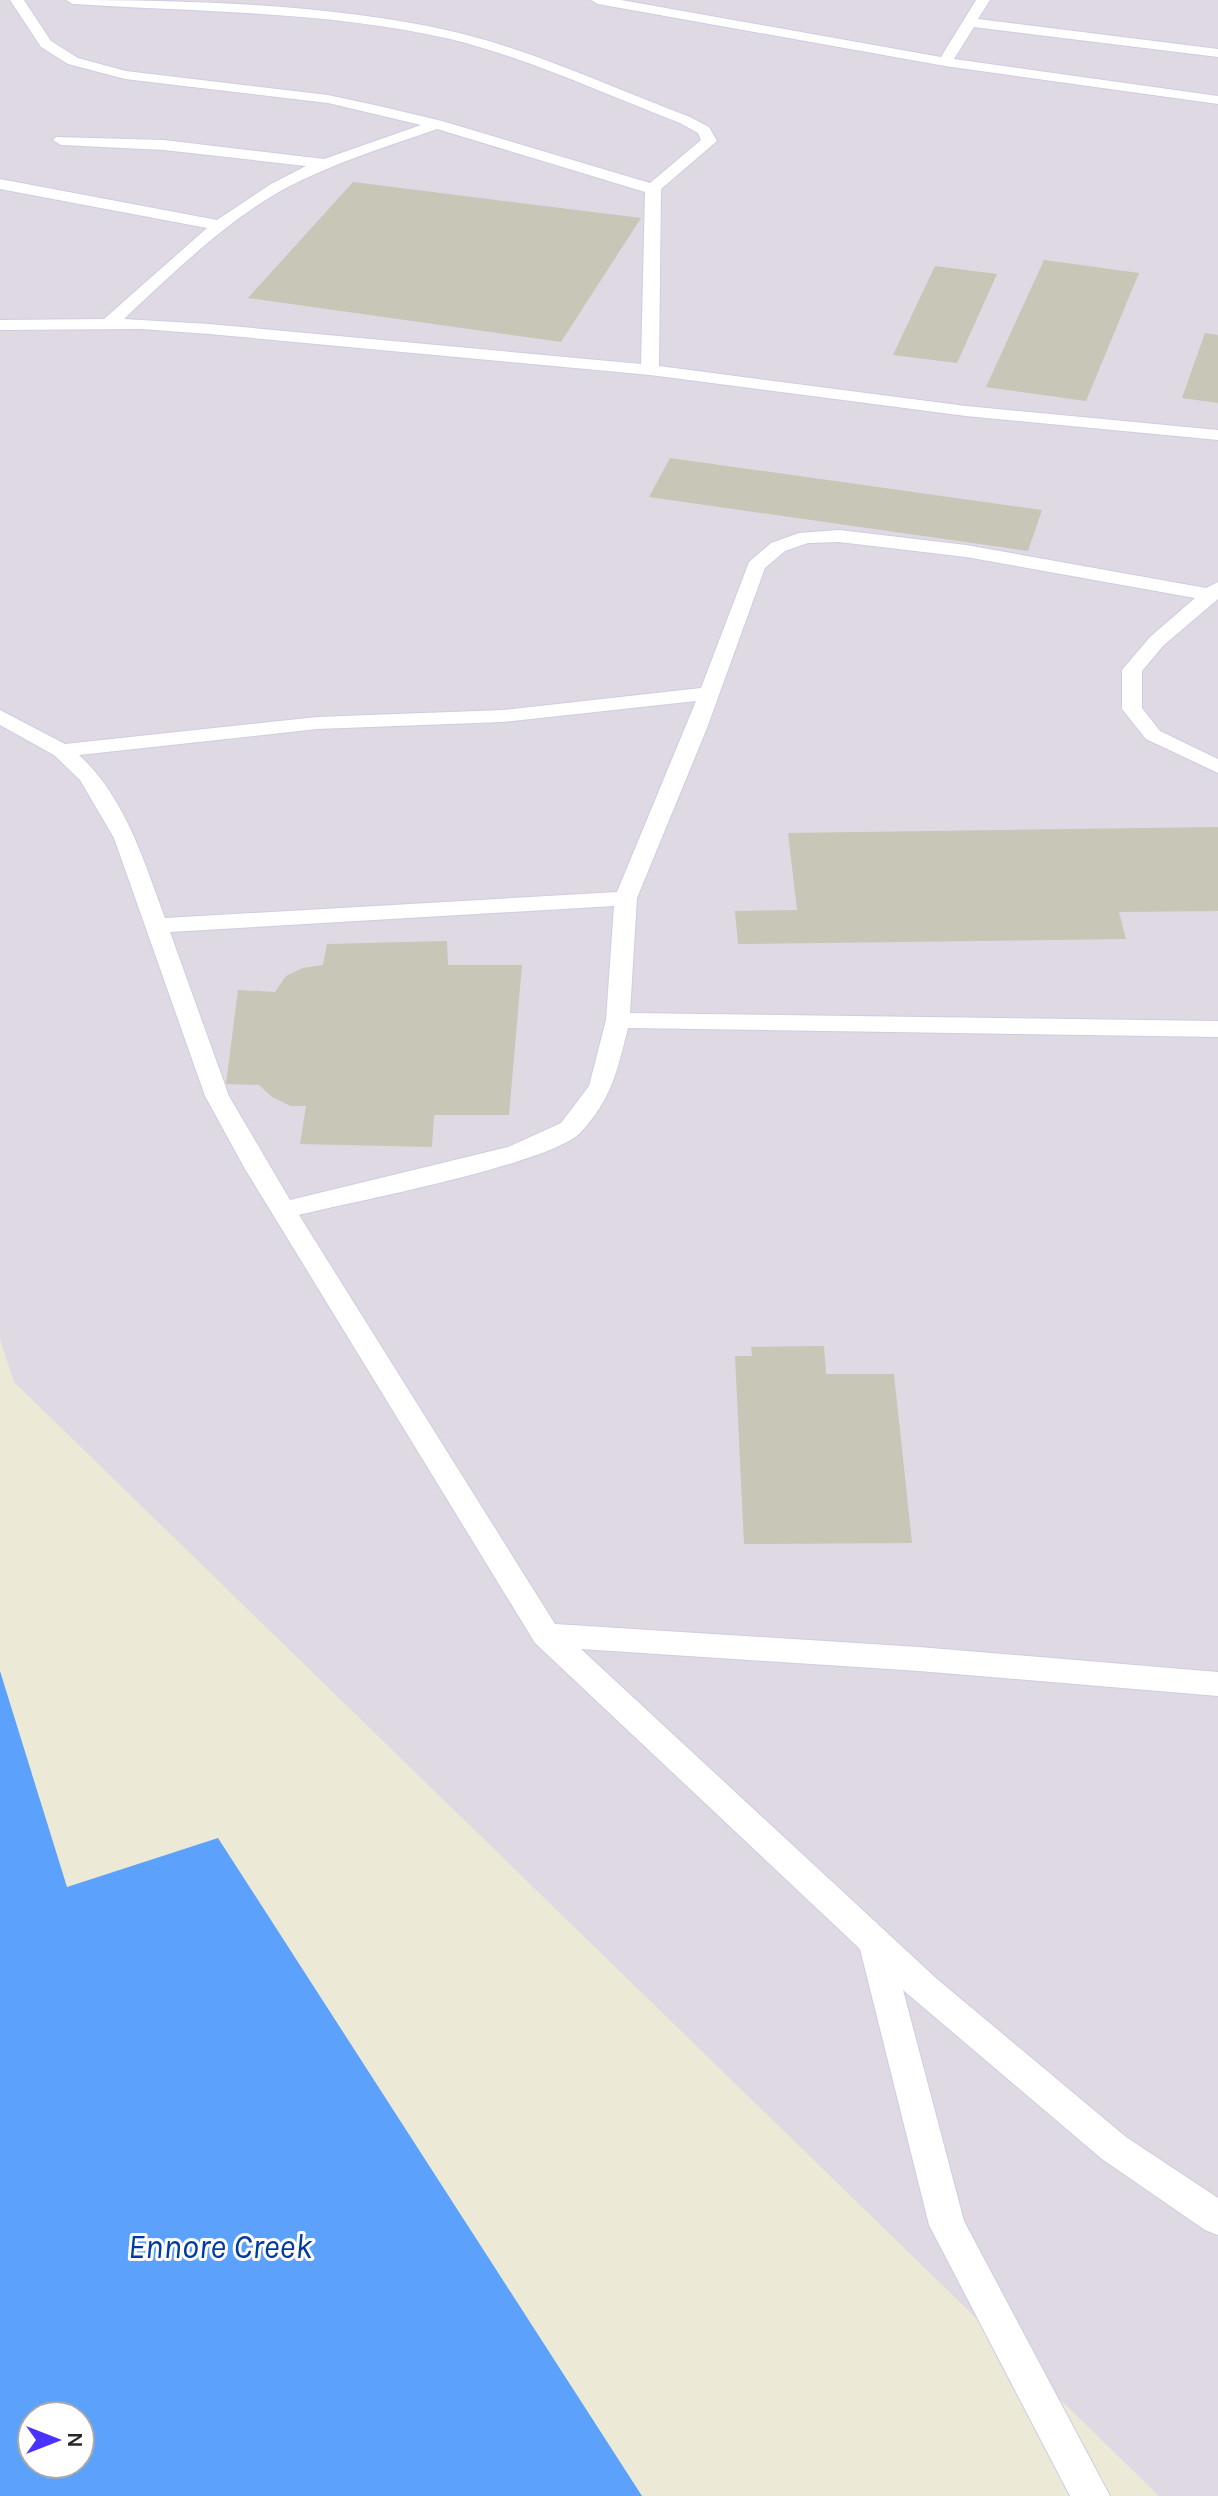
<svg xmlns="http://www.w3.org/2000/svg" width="1218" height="2496" font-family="Karla,sans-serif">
<rect width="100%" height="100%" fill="#ecead7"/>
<!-- industrial -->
<path fill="#dfd9e3" d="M0,0H1218V2496H1159L14,1382L0,1339Z"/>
<!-- water -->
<path fill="#5ca2fc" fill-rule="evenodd" d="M0,1671L67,1887L218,1838L642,2496H0ZM32,2416H80V2464H32Z"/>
<!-- building -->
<g fill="#c7c6b7">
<path d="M353,182L641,218L561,342L248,298Z"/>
<path d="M1044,260L1139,273L1086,401L986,387Z"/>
<path d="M935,266L997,274L957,363L893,355Z"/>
<path d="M1205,333L1218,335V403L1182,398Z"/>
<path d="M670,458L1042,510L1028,551L649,497Z"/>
<path d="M1218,827V911L1119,912L1126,939L738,944L735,911L797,910L788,833Z"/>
<path d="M447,941L448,965H522L509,1115H434L432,1147L300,1144L306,1106H291L272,1097L259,1085L226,1084L238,990L275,992L286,976L303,968L323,965L327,944Z"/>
<path d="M824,1346L826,1374H894L912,1543L744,1544L735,1356H752L751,1347Z"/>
</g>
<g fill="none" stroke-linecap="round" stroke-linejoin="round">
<!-- service casing -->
<g stroke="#cfcce3" stroke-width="2">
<g id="service">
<path d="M10,0H24L51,41L78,58L126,71L328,95L379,106L442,121L650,183L701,140L698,133L680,123C605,94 528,58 450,39C330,11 196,12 73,4L66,0C189,0 336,4 455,32C535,51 613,88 690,117L709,127L717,141L661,189L659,366L966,406L1218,430V440L966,416L650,375L209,334L141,329L0,330V320L104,319L207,228L0,189V179L217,220L271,184L306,166L164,150L61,145L53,140L56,137L164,140L324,159L421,125L328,103L125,79L68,64L41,47ZM437,129L645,192L641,364L209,324L124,319C174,272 224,223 284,189C333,163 386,147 437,129Z"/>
<path d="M591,0H621L941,57L976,0H990L978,19L1218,49V57L974,27L954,59L1218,96V104L945,66L598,4Z"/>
<path d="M839,530L966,545L1206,588L1218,582V599L1164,645L1142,671V708L1160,731L1218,759V773L1146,739L1122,709V670L1150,637L1195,598L966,557L839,542L808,543L785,551L765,568L707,728L637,898L630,1013L1218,1021V1037L628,1028C617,1071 612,1098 581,1132C552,1164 351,1202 299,1215L555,1624L919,1647L1218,1672V1696L919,1671L581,1649L937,1979L1126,2137L1218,2198V2235L1205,2230L1102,2159L903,1990L964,2221L1110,2496H1070L929,2225L860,1949L535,1643L245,1169L205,1096L114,838L80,780L54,755L0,725V710L65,744L317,717L503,710L701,688L749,562L771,543L799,533ZM696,701L617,892L165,918C144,861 125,797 79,755L317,729L503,722ZM614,906L606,1020L589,1086L561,1123L508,1147L290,1200L229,1096L170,932Z"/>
</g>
</g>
<!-- service -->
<use href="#service" fill="#fff" fill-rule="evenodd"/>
</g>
<g text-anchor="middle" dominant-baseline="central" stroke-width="6" stroke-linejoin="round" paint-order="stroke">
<!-- near-water labels -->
<g font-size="34" font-style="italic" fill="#003aa3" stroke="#fff">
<text x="220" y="2247">Ennore Creek</text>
</g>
</g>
<!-- north arrow -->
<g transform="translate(56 2440) rotate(90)"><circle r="38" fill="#ffffff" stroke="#a9a9a9" stroke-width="2"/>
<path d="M0-6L14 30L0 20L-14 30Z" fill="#4931ff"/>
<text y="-12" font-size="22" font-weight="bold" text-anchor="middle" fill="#282828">N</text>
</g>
</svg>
